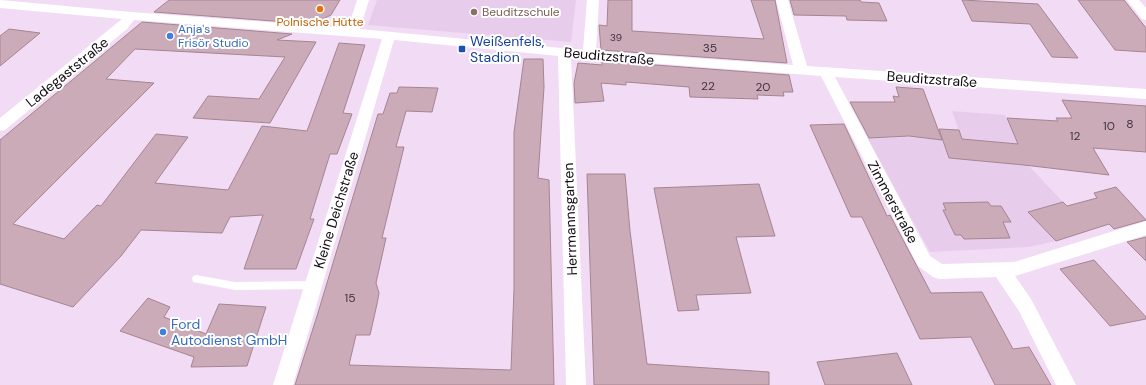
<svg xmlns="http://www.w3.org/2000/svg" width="1146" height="385" font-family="'DM Sans',sans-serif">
<rect width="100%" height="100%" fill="#f2dbf5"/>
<!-- built -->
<g fill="#e8ccec">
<path d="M377,0H576L571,42L368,25Z"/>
<path d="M952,111L1005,115L1018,144L962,139Z"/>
<path d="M910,137L943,140L949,158L1028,165L1063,202L1028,212L1056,241L1028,247L930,252L867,138Z"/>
</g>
<!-- building -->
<g fill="#ccabb8" stroke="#a48591">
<path d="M169,0H340L331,15L313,24L154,12Z"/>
<path d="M608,0H632V31L764,39L751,0H775L787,63L601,50L599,25L607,26Z"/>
<path d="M790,0H860L861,2L879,3L887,21L847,20L846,16L794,15Z"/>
<path d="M962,0L1038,4L1078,58L1052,57L1030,24L972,21Z"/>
<path d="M1078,0H1124L1146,28V52L1115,50Z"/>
<path d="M142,22L292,34L277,40L316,42L270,123L193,118L208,96L259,99L285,57L135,49L106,79L154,83L13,224L64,239L97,205L101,206L156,134L188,137L155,183L228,190L262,126L307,131L339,43L365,45L343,113L352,114L337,154H330L310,219H314L296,269H244L263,215L230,217L222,233L141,230L121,256L73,307L0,284V140Z"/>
<path d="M9,29L40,33L0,66V36Z"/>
<path d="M524,59H543L544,87L538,178L549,180L554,385H295L317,316L378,114H383L390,93H397L399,87L438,88L432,112L406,111L396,147H404L382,238H386L376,283L379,293L377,304L370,335H356L349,365L511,370L514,289V132Z"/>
<path d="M602,61L789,75L793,92H783L784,96L757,95L758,99L690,97L689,87L626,82V85L601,83L604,101L575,103L574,83L578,63L602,65Z"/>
<path d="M896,87L923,89L942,140L909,136L869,138L850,102H895L893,96L899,97Z"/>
<path d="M1062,100L1146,106V152L1093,148L1109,175L1024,165L949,158L939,129L959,130L962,139L1018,144L1007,118L1058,121L1056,118H1072Z"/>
<path d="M844,124L887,216L890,215L931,293L982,292L1013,349L1029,347L1051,385H995L971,337L920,339L862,217H851L810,125Z"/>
<path d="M587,174H625L630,231L647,364L769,372V385H594Z"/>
<path d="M759,184L775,236L736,237L751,293L696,295L699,310L678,311L654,188Z"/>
<path d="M1116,187L1146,220L1114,229L1109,224L1056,241L1028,212L1063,202L1067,206L1097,198L1094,193Z"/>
<path d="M988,202L991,206H1001L1011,222H1003L1010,238L964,239L961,235H955L943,210H946L943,203Z"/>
<path d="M1146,237V261L1127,242Z"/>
<path d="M1094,260L1146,317V319L1110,326L1060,269Z"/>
<path d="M148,298L170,307L164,317L206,334L219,304L266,307L247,366L191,367L194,357L120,331Z"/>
<path d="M897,353L912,385H825L817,362Z"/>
</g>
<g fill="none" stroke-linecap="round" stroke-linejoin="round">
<!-- service -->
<path fill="#fff" fill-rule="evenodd" d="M196,275L235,282L313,281L316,282L317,285L316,288L313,289L235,290L193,282L192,279L193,276Z"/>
<!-- minor -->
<g fill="#fff" fill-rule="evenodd">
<path d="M0,0L131,12L348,28L357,0H369L360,29L583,50L587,0H599L596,51L793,65L776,0H788L807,66L1146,89V99L835,77L930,256L942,264L1014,262L1146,221V235L1015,276L1031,299L1076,385H1056L1019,311L996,277L939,279L933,277L918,266L821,76L571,57L586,385H566L558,56L394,40L293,385H273L382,39L134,20L127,29L5,130L0,131V118L122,19L0,8Z"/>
<path d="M1127,0H1139L1146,8V20L1142,19Z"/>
</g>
</g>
<!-- markers -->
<circle fill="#e8710a" stroke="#fff" stroke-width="1.5" cx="320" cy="9" r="4"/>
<circle fill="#8d6e63" stroke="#fff" stroke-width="1.5" cx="474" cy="12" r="4"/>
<g fill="#3f7fe0" stroke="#fff" stroke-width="1.5">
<circle cx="170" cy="36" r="4"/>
<circle cx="163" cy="332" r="4"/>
</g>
<rect fill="#1a4fb4" stroke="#fff" stroke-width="1.5" x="458" y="45" width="8" height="8" rx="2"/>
<g text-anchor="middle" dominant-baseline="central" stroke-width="4" stroke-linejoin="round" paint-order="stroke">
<!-- far-number labels -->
<g font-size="10" fill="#40333d">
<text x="616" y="37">39</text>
</g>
<!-- far-education labels -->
<g font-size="12" fill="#785e54" stroke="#fff" text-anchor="start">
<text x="482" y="12">Beuditzschule</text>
</g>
<!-- far-food labels -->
<g font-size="12" fill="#c56008" stroke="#fff">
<text x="320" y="22">Polnische Hütte</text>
</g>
<!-- far-shop labels -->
<g font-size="12" fill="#366cbe" stroke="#fff" text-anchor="start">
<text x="178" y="29">Anja's<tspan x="178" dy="14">Frisör Studio</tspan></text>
</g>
<!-- number labels -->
<g font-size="12" fill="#40333d">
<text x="710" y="48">35</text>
<text x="708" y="86">22</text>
<text x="763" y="87">20</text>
<text x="1130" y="124">8</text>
<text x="1109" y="126">10</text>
<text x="1075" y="136">12</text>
<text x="350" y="298">15</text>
</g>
<!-- transit labels -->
<g font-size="14" fill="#164399" stroke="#fff" text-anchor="start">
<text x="470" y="41">Weißenfels,<tspan x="470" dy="16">Stadion</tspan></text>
</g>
<!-- street labels -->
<g font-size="14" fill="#120b14" stroke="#fff">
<text transform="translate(609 56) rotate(5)">Beuditzstraße</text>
<text transform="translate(67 72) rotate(-39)">Ladegaststraße</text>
<text transform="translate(932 79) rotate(4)">Beuditzstraße</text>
<text transform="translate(893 202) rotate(62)">Zimmerstraße</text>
<text transform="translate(336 210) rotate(-73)">Kleine Deichstraße</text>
<text transform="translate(570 219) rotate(-92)">Herrmannsgarten</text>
</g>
<!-- shop labels -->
<g font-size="14" fill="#366cbe" stroke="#fff" text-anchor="start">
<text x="171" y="324">Ford<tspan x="171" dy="16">Autodienst GmbH</tspan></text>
</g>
</g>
</svg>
